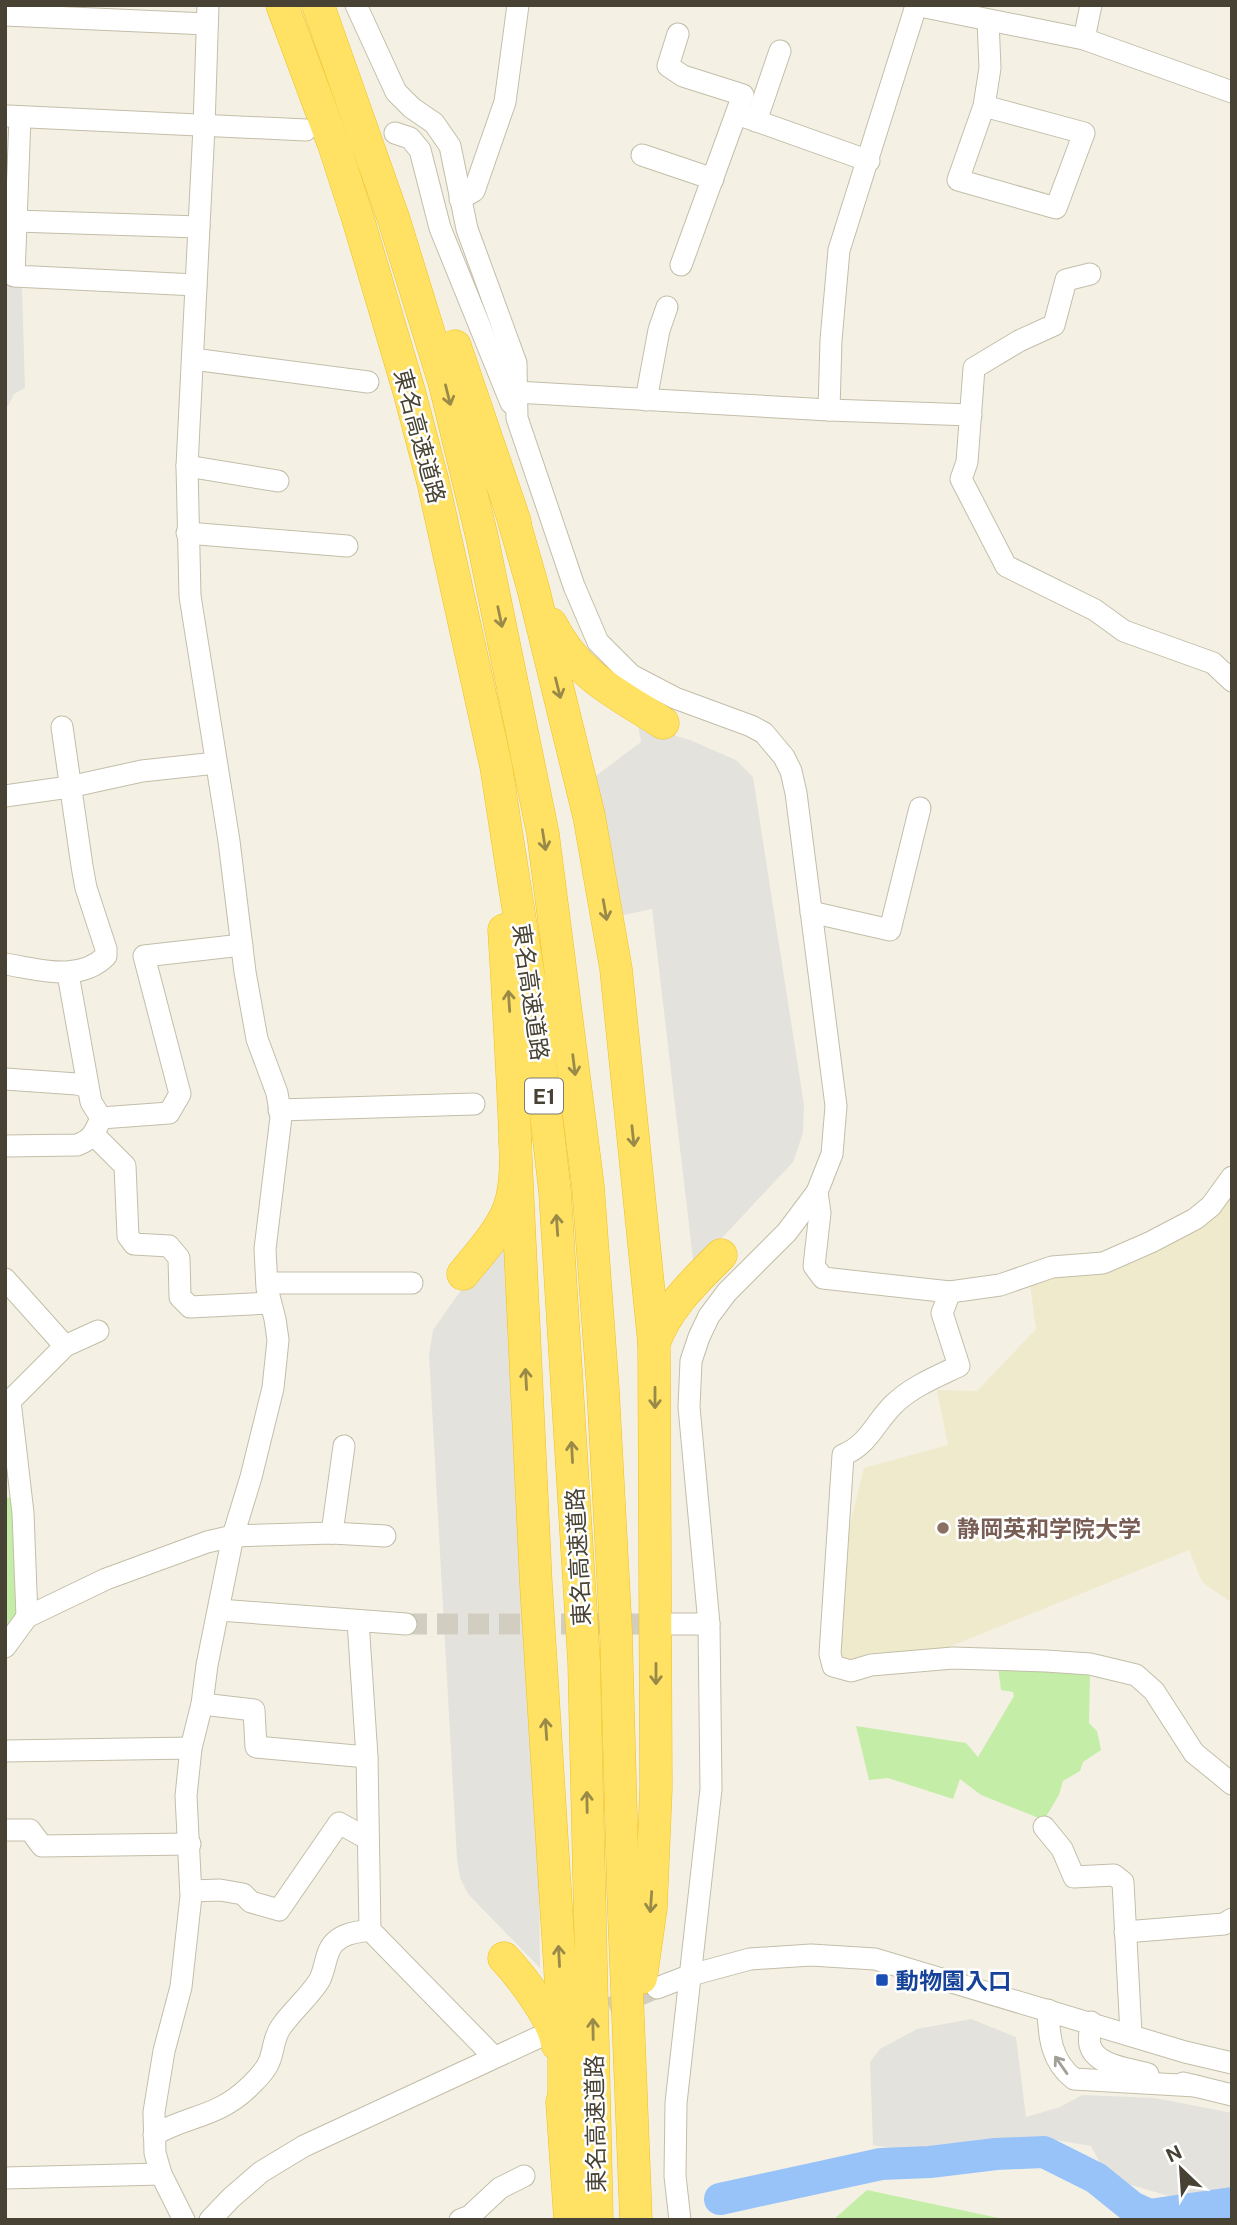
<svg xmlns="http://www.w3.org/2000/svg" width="1237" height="2225" font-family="'Public Sans','Noto Sans JP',sans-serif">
<rect width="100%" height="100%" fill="#f4f1e4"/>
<!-- education -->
<path fill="#efeacc" d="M1232,1186V1603L1202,1582L1189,1550L939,1651L869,1653L845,1663L836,1660L845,1544L864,1468L948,1445L937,1390L977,1391L1036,1329L1030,1285L1053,1278L1101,1274L1152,1251Z"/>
<!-- green -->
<g fill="#c4eda7">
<path d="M16,1497L18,1619L5,1633V1498Z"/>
<path d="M998,1667L1075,1671L1090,1676L1089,1723L1097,1731L1101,1750L1083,1762L1080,1771L1063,1781L1059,1795L1044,1820L981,1795L960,1779L953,1799L888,1778L869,1780L856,1726L966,1743L978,1757L1014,1696L1013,1692L1001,1690Z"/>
<path d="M867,2190L1008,2220H833Z"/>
</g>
<!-- parking -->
<g fill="#e4e2dd">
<path d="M5,285L22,286L25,388L14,394L8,406H5Z"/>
<path d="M638,725L690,740L736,760L753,777L804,1105L803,1133L793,1162L694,1268L652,909L619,916L593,778L641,742Z"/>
<path d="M514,1215L538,1760L540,1968L468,1894L460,1878L457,1859L429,1355L433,1330Z"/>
<path d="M971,2019L1016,2037L1026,2117L1060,2107L1082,2095L1155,2098L1232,2113V2204L1222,2212L1108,2178L1091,2146L1043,2138L973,2162L873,2145L870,2062L880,2049L917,2029Z"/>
</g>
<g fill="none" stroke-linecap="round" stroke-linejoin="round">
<!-- river -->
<path stroke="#98c3f9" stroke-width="32" d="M720,2199L881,2164L930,2162L996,2154L1044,2152L1096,2178L1132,2207L1149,2215L1232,2203"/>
<!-- minor-tunnel -->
<g stroke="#d1cec1" stroke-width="21" stroke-dasharray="21 10" stroke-linecap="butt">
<path d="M406,1624H667"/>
<path d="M581,2020L657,1988"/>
</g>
<!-- minor casing -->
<g stroke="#c3bea8" stroke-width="23">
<g id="minor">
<path d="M356,5L396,92L412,108L434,123L450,146L467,229L516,363L517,418L574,586L598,642L631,675L675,698L751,726L764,733L784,757L791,771L796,793L836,1106L832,1154L817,1192L787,1232L727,1292L709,1316L699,1337L691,1361L689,1407L709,1624L711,1789L676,2103L675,2176L680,2220"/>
<path d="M915,5L1084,39L1232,92"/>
<path d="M5,15L207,24"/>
<path d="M678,34L668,66L683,76L743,95L681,265"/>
<path d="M1084,39L1091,5"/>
<path d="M984,106L1084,133L1056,208L958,180L984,106L990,68L988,20"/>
<path d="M737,114L869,161"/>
<path d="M8,116L306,130"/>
<path d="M20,117L14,276L196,285"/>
<path d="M756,121L780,51"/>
<path d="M395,133L410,138L420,150L440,228L511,403"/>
<path d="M642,155L713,179"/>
<path d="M460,199L474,191L505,102L518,5"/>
<path d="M16,221L199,227"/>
<path d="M1090,274L1066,280L1054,325L1019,341L974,368L967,462L961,479L1006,566L1095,610L1124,631L1213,663L1232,681"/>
<path d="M193,359L368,382"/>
<path d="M516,392L829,410L971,415"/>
<path d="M646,400L659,330L667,307"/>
<path d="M829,410L831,340L839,250L916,6"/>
<path d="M187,466L278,481"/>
<path d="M187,533L347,546"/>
<path d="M5,796L69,787L142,771L216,763"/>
<path d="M811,912L890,930L920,808"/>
<path d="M5,964C38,969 79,983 106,956V949L86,888L82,866L62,727"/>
<path d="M5,1079L77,1084L88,1087"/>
<path d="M279,1110L474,1104"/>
<path d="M101,1118L169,1113L180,1094L144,956L242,945"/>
<path d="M94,1135L125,1166L128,1236L134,1244L169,1246L179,1258L180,1297L190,1307L270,1303"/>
<path d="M5,1146L77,1145C92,1140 95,1132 101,1118L91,1102L68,974"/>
<path d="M817,1192L820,1213L814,1266L823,1278L950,1292L1000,1285L1052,1267L1103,1263L1151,1242L1195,1219L1211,1206L1232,1177"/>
<path d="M5,1279L65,1346"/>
<path d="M267,1283H412"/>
<path d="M950,1292L942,1313L959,1366C936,1377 911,1387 893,1405C875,1423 868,1445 843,1455L830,1654L833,1666L851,1671L871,1665L953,1658L1046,1661L1090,1664L1136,1675L1154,1691L1194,1753L1232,1784"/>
<path d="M10,1401L23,1513L27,1617"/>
<path d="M5,1402L10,1401L65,1346L98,1331"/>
<path d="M332,1533L344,1446"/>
<path d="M219,1610L406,1624"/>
<path d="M358,1621L367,1757L370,1930L494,2057"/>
<path d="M671,1624H709"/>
<path d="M5,1647L27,1617L106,1579L207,1542L233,1536L332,1533L385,1536"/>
<path d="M202,1704L254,1710L256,1747L367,1757"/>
<path d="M5,1751L191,1748"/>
<path d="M1044,1827L1062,1849L1074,1877L1114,1875L1123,1882L1131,2034"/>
<path d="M5,1830H30L42,1846L190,1844"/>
<path d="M191,1891L220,1890L243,1894L251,1902L279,1910L339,1823L368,1839"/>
<path d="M1125,1932L1224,1924L1232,1919"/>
<path d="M657,1988L691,1975L750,1959L811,1955L875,1959L1185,2052L1232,2063"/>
<path d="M1048,2010C1049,2037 1051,2061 1074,2079L1196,2086"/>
<path d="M1091,2022C1091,2029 1088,2038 1090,2045C1095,2066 1131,2069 1148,2074"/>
<path d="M1183,2083L1232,2095"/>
<path d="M154,2135C188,2115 217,2118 249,2087C256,2080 265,2072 269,2062C274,2051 273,2038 281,2027C292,2011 308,1998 319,1981C326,1969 325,1951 335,1942C344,1933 358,1932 370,1930"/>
<path d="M5,2178L161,2174"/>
<path d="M184,2220L161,2174L155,2153L154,2112L164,2051L181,1987L191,1896L186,1796L191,1748L202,1704L207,1665L233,1536L251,1477L273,1388L278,1340L275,1319L267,1288L265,1249L281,1117L277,1093L257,1039L245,972L229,841L190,596L187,466L204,127L208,5"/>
<path d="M210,2220L231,2198L261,2172L304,2146L537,2038"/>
<path d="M460,2220L470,2216L500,2188L524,2176"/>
</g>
</g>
<!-- highway casing -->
<g stroke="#efc122" stroke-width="33">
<g id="highway">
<path d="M282,5L334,145L358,219L409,391L433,482L496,766L534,1010L555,1192L584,1662L597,2220"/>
<path d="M318,5L394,220L445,385L482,537L543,834L588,1186L603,1390L616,1633L623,1890L636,2220"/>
<path d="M455,346L515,522"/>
<path d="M509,504L533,588L589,816L616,969L654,1343"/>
<path d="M551,624C577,676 616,693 663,723"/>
<path d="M515,1140L536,1584L564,2033V2122"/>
<path d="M463,1274C479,1254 500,1232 509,1208C519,1180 515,1142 514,1112C511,1052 508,991 504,930"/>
<path d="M504,1958C521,1976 554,2019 557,2044"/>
<path d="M641,1978L651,1908L656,1788L654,1343C668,1306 694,1282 721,1255"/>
<path d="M562,2102L570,2220"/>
</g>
</g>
<!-- minor -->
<use href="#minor" stroke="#fff" stroke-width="21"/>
<!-- highway -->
<use href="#highway" stroke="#ffe164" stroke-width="32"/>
</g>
<!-- one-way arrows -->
<defs><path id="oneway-shaft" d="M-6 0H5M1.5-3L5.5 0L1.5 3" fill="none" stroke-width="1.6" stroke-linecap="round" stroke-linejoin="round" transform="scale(1.75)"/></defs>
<g stroke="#9a8a49">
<use href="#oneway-shaft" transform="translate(448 395) rotate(76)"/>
<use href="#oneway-shaft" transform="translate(500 617) rotate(78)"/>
<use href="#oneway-shaft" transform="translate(558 688) rotate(76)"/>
<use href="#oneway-shaft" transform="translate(544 840) rotate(81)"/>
<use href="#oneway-shaft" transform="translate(605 910) rotate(80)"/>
<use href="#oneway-shaft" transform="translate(509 1001) rotate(-94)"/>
<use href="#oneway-shaft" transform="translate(574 1065) rotate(83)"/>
<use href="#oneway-shaft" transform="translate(633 1136) rotate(84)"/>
<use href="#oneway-shaft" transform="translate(557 1225) rotate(-94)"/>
<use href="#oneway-shaft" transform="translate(526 1379) rotate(-93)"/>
<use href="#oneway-shaft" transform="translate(655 1398) rotate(90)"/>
<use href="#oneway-shaft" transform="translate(572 1452) rotate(-93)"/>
<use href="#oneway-shaft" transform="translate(656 1674) rotate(90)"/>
<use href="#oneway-shaft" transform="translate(546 1729) rotate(-94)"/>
<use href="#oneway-shaft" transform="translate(587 1802) rotate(-91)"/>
<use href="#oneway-shaft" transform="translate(651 1902) rotate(94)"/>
<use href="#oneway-shaft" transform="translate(559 1956) rotate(-93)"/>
<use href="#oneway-shaft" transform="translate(593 2029) rotate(-91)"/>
</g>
<use stroke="#a3a099" href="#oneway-shaft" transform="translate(1061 2065) rotate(-125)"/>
<!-- markers -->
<circle fill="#8d6e63" stroke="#fff" stroke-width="2.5" cx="943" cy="1528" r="7"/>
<rect fill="#1a4fb4" stroke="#fff" stroke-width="2.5" x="875" y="1973" width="14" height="14" rx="3.5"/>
<g text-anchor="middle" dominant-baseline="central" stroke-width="5" stroke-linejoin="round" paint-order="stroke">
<!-- shield labels -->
<rect fill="#fff" stroke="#7e7b70" stroke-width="2" x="525" y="1078.5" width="38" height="35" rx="5"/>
<g font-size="21" font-weight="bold" fill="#474233">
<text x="544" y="1096">E1</text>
</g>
<!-- street labels -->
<g font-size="23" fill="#474233" stroke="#fff">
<text transform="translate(420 436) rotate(75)">東名高速道路</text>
<text transform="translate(531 992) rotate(82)">東名高速道路</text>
<text transform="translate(578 1557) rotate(-93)">東名高速道路</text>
<text transform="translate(595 2124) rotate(-91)">東名高速道路</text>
</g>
<!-- education labels -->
<g font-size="23" font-weight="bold" fill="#785e54" stroke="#fff" text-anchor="start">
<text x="957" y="1528">静岡英和学院大学</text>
</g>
<!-- transit labels -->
<g font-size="23" font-weight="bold" fill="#164399" stroke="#fff" text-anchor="start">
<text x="896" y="1980">動物園入口</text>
</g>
</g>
<!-- border -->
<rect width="1237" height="2225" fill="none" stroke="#474233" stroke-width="14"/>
<!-- north arrow -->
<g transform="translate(1181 2169) rotate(335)" stroke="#ffffff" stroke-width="5" paint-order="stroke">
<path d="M0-5L12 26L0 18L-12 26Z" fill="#474233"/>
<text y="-10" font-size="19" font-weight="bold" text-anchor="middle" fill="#474233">N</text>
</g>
</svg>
